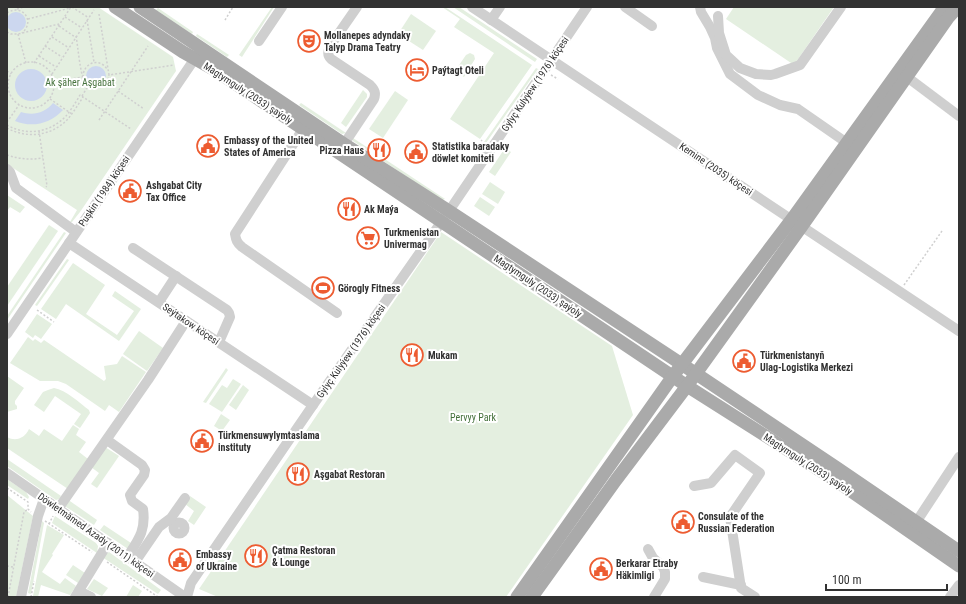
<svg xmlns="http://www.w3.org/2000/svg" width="966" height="604" font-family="'Roboto Condensed',sans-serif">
<rect width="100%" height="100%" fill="#fff"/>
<!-- green -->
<g fill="#e4efe0">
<path d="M7,7H98L173,57L176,71L80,212L72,222H70L77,210L7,164Z"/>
<path d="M272,7H274L242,57L239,55Z"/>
<path d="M442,7H445L532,65L480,139L450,119L494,53L454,27L460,19Z"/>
<path d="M453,7H459L537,59L535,62Z"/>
<path d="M734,7H834L794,65L726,19Z"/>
<path d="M158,8L193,32L192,34L156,10Z"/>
<path d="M411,14L436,31L423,50L398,34Z"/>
<path d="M197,34L229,55L227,57L196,36Z"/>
<path d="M470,53L474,55L475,59L464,77L455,71L466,55Z"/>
<path d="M536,68L538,69L486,143L484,142Z"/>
<path d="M363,90L367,94V97L346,127L341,123Z"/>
<path d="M395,91L408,100L383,138L369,129Z"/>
<path d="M301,103L346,133L342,134L299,105Z"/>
<path d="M353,138L445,199L442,200L353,141Z"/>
<path d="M505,148L511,152L495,176L489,172Z"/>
<path d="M490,182L505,192L498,204L482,194Z"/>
<path d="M7,195L25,207L20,213L10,207L7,211Z"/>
<path d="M480,197L495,207L489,216L474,206Z"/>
<path d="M49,225L58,231L7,306V287Z"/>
<path d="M64,232L66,233L7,320V316Z"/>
<path d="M441,232L612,346L633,415L506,597H218L199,589Z"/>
<path d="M67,259L69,260L37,306L35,305Z"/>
<path d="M73,263L105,285L86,314L117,335L134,311L112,296L115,291L141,309L119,341L66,304L56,319L41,309Z"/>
<path d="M37,314L52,324L41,339L35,335L33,338L25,332Z"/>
<path d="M139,331L163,348L147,371L123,354Z"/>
<path d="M28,337L33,341L35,339L41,343L44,340L104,381L106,379L104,366L117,364L122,356L146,372L119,412L109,405L105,411L66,384L58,381H40L10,363Z"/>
<path d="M226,368L228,370L206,403L203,402Z"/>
<path d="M7,376L24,388L15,401V404L17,406V409L7,412Z"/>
<path d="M233,379L241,384L222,412L209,404L222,385L227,388Z"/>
<path d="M243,385L249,390L236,410L229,405Z"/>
<path d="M54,388C66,390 80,403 89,410L90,413L80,428L74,424L81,414L55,396L44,412L34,405L43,392L48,390Z"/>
<path d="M221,414L230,420L222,431L214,426Z"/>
<path d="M73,425L79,429L76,435L86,442L79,452L88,459L68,489L7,448V437C16,442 25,438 29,429L39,436L44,429L62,441Z"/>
<path d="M105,447L119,456L97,488L91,484L99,473L91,467Z"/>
<path d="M7,459L61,496L59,499L56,500L7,466Z"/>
<path d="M7,479L26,492L29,497L28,499L7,485Z"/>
<path d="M7,495L33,516L16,597H7Z"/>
<path d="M190,496L206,507L194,525L188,521L194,511L185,504Z"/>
<path d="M67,499L97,520L94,525L63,505Z"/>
<path d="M55,516L96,543L98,546L97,553L52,523Z"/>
<path d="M42,521L44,523L31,594L28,593Z"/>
<path d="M47,525L64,535L52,554L53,555L42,572L60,584L65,578L76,586L70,595L41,585L38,597L33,596Z"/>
<path d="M104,525L131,543L128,549L100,530Z"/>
<path d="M109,552L161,590L158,594L102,557Z"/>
<path d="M73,565L85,573L78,583L66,575Z"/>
<path d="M94,579L108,588L102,596L87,589Z"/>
<path d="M133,585L142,591L138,597H126Z"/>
</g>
<!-- water -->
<g fill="#ccd7ef">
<circle cx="16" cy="22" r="10"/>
<circle cx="96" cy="76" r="10"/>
<circle cx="31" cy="85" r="16"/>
<path d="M53,103L63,110C50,124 32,128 15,121L21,112C33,116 45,113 53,103Z"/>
</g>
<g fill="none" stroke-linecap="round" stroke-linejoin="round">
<!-- path -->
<g stroke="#cfcfcf" stroke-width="1.5" stroke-dasharray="2 2" stroke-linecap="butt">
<path d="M72,7L89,18"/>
<path d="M17,9L24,7"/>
<path d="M7,13C22,3 36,21 22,33"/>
<path d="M99,14L109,75L174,65"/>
<path d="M65,17L82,28"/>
<path d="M28,19L70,8"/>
<path d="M87,20L94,62"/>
<path d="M225,20L233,7"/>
<path d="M59,26L75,37"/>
<path d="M7,32L11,34H18L59,24"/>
<path d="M18,34L26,63"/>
<path d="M76,36C78,46 80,75 85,82C88,88 95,90 101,87C106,85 108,80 109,75"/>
<path d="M52,37L69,48"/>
<path d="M45,46L62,57"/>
<path d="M39,56L56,67"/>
<circle cx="31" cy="85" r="23"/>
<path d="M34,63L71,7"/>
<path d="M7,71L11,74"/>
<path d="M52,74L94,10"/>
<path d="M551,75L558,79"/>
<path d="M83,77C83,63 99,57 107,69"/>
<path d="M54,82L83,77"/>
<path d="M118,91L144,109"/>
<path d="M82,96L88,86"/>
<path d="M50,99L72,114"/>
<path d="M99,120L148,46"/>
<path d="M7,122L19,105"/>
<path d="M7,125C26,136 50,133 66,116C71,110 76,102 80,95L131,129"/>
<path d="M7,128C27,139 51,136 67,120C73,113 78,105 83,97"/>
<path d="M39,131L47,186L46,187"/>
<path d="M477,148L482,140"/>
<path d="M7,155C19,159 30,160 43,158"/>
<path d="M904,285L942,231"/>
<path d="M37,310L54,322"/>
<path d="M7,488L28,502V509L31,512"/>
<path d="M45,521L92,552"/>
<path d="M49,524L53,516"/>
<path d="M107,562L158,597"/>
<path d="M7,566L13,567"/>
<path d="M8,597L24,512L28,509"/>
<path d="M31,597L34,581"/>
</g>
<!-- minor -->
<g stroke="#cfcfcf" stroke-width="10">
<path d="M472,7L959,331"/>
<path d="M625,7L652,26"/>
<path d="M700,7L701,12L710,27L715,38L717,48L730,74L758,95L780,105L798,109L847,143"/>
<path d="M718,16L719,33L726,55L740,68L756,74L771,75L775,74L800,65L841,7"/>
<path d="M491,20L500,7"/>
<path d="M259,41L282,7"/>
<path d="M907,77L959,116"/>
<path d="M303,129L235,234C236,240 237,243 242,247L337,313"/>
<path d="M344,144L374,99C376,93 375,90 370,85L331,59C327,55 328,52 330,46L357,7"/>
<path d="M7,169L10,172L16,188L76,232"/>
<path d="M69,243L313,405"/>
<path d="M133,248L227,310L229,313L230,317L219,342"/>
<path d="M159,302L176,276"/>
<path d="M7,334L198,54"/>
<path d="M107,440L142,465L145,470L144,475L130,495L132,501L143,509C146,530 139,539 128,556"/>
<path d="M7,473L185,597"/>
<path d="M694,486L711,483L735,455L760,473L730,517L741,588L755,597"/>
<path d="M58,509L148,380L186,321"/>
<circle cx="179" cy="528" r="5.5"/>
<path d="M913,527L959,457"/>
<path d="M648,549L653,558L663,567L665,572V579L654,597"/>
<path d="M135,562L159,527L171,518L185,498"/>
<path d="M703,577L741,585"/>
<path d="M79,591L91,597"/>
<path d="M21,597L38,516L44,499"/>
<path d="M75,597L108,543"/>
<path d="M187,597L191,583L313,405L449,211L587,7"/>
<path d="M950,597L959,585"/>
</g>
<!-- major -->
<g stroke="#aaa" stroke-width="13">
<path d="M115,7L183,52L215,70L687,386L832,478L959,566"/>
<path d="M140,7L344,144L449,211L683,365L837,468L959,551"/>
<path d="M517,597L673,376L792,219L941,12L944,7"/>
<path d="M532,597L616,480L687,386L802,226L948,18L958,7"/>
</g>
</g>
<!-- icons -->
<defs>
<g id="theatre-ring" transform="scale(1.15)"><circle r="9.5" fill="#fff" stroke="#ed5c31" stroke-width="1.5"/><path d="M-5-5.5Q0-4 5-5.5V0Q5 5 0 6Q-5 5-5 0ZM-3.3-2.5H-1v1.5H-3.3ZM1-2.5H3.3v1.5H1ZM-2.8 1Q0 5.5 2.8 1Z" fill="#ed5c31"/></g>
<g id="hotel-ring" transform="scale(1.15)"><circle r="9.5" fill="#fff" stroke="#ed5c31" stroke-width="1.5"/><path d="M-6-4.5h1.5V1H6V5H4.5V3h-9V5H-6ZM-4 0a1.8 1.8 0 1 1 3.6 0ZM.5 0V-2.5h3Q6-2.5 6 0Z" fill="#ed5c31"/></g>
<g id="civic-ring" transform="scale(1.15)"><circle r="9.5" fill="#fff" stroke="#ed5c31" stroke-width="1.5"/><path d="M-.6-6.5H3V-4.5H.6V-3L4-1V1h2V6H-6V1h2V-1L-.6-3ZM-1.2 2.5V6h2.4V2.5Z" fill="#ed5c31"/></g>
<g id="restaurant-ring" transform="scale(1.15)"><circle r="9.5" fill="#fff" stroke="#ed5c31" stroke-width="1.5"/><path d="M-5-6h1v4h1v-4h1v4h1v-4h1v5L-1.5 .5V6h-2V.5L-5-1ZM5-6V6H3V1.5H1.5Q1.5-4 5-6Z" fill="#ed5c31"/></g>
<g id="supermarket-ring" transform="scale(1.15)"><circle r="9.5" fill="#fff" stroke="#ed5c31" stroke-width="1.5"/><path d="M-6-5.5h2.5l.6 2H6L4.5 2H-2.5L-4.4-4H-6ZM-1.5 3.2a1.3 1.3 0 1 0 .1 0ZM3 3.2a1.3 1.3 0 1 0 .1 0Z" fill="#ed5c31"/></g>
<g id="stadium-ring" transform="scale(1.15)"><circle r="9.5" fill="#fff" stroke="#ed5c31" stroke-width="1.5"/><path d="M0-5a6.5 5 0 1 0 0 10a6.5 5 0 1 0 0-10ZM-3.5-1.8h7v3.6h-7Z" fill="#ed5c31"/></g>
</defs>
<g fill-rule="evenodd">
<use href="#theatre-ring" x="309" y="41"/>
<use href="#hotel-ring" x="417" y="70"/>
<use href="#civic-ring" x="208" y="146"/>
<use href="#restaurant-ring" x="379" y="150"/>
<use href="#civic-ring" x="416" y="152"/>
<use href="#civic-ring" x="130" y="191"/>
<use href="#restaurant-ring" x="349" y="209"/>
<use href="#supermarket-ring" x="368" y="238"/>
<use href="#stadium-ring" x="323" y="288"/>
<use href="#restaurant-ring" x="412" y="355"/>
<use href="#civic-ring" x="744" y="361"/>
<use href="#civic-ring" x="202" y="441"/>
<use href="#restaurant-ring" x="298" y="474"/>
<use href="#civic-ring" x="683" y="522"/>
<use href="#restaurant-ring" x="256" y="556"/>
<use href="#civic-ring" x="180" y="560"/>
<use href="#civic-ring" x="601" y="569"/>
</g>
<g text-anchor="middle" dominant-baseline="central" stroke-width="4" stroke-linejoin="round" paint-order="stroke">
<!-- poi labels -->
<g font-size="10" font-weight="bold" fill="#323232" stroke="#fff" text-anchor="start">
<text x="324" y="35">Mollanepes adyndaky<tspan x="324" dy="12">Talyp Drama Teatry</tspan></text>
<text x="432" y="70">Paýtagt Oteli</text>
<text x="224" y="140">Embassy of the United<tspan x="224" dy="12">States of America</tspan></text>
<text x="432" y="146">Statistika baradaky<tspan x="432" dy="12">döwlet komiteti</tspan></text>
<text x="364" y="150" text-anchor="end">Pizza Haus</text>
<text x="146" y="185">Ashgabat City<tspan x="146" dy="12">Tax Office</tspan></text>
<text x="364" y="209">Ak Maýa</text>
<text x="384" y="232">Turkmenistan<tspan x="384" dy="12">Univermag</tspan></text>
<text x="338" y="288">Görogly Fitness</text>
<text x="428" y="355">Mukam</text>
<text x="760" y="355">Türkmenistanyň<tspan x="760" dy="12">Ulag-Logistika Merkezi</tspan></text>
<text x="218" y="435">Türkmensuwylymtaslama<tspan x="218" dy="12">instituty</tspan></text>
<text x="314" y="474">Aşgabat Restoran</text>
<text x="698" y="516">Consulate of the<tspan x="698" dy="12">Russian Federation</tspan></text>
<text x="272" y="550">Çatma Restoran<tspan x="272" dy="12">&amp; Lounge</tspan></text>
<text x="196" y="554">Embassy<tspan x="196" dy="12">of Ukraine</tspan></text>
<text x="616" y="563">Berkarar Etraby<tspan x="616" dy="12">Häkimligi</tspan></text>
</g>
<!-- park labels -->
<g font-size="10" fill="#45713c" stroke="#fff">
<text x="80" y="82">Ak şäher Aşgabat</text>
<text x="473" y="417">Pervyy Park</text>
</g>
<!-- street labels -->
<g font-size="10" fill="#323232" stroke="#fff">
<text transform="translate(535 84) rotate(-56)">Gylyç Kulyýew (1976) köçesi</text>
<text transform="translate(248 93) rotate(33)">Magtymguly (2033) şaýoly</text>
<text transform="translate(716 169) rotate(34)">Kemine (2035) köçesi</text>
<text transform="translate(104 191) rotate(-56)">Puşkin (1984) köçesi</text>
<text transform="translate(538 286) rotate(34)">Magtymguly (2033) şaýoly</text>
<text transform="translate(191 324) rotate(34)">Seýtakow köçesi</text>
<text transform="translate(351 351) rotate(-55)">Gylyç Kulyýew (1976) köçesi</text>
<text transform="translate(808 464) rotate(33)">Magtymguly (2033) şaýoly</text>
<text transform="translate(96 535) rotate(35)">Döwletmämed Azady (2011) köçesi</text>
</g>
</g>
<!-- border -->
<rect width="966" height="604" fill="none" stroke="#323232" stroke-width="16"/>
<!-- scale -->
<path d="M826 584v6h121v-6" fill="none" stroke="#323232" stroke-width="2"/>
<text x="832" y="584" font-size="12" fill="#323232" stroke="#ffffff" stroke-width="3" paint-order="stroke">100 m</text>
</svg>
